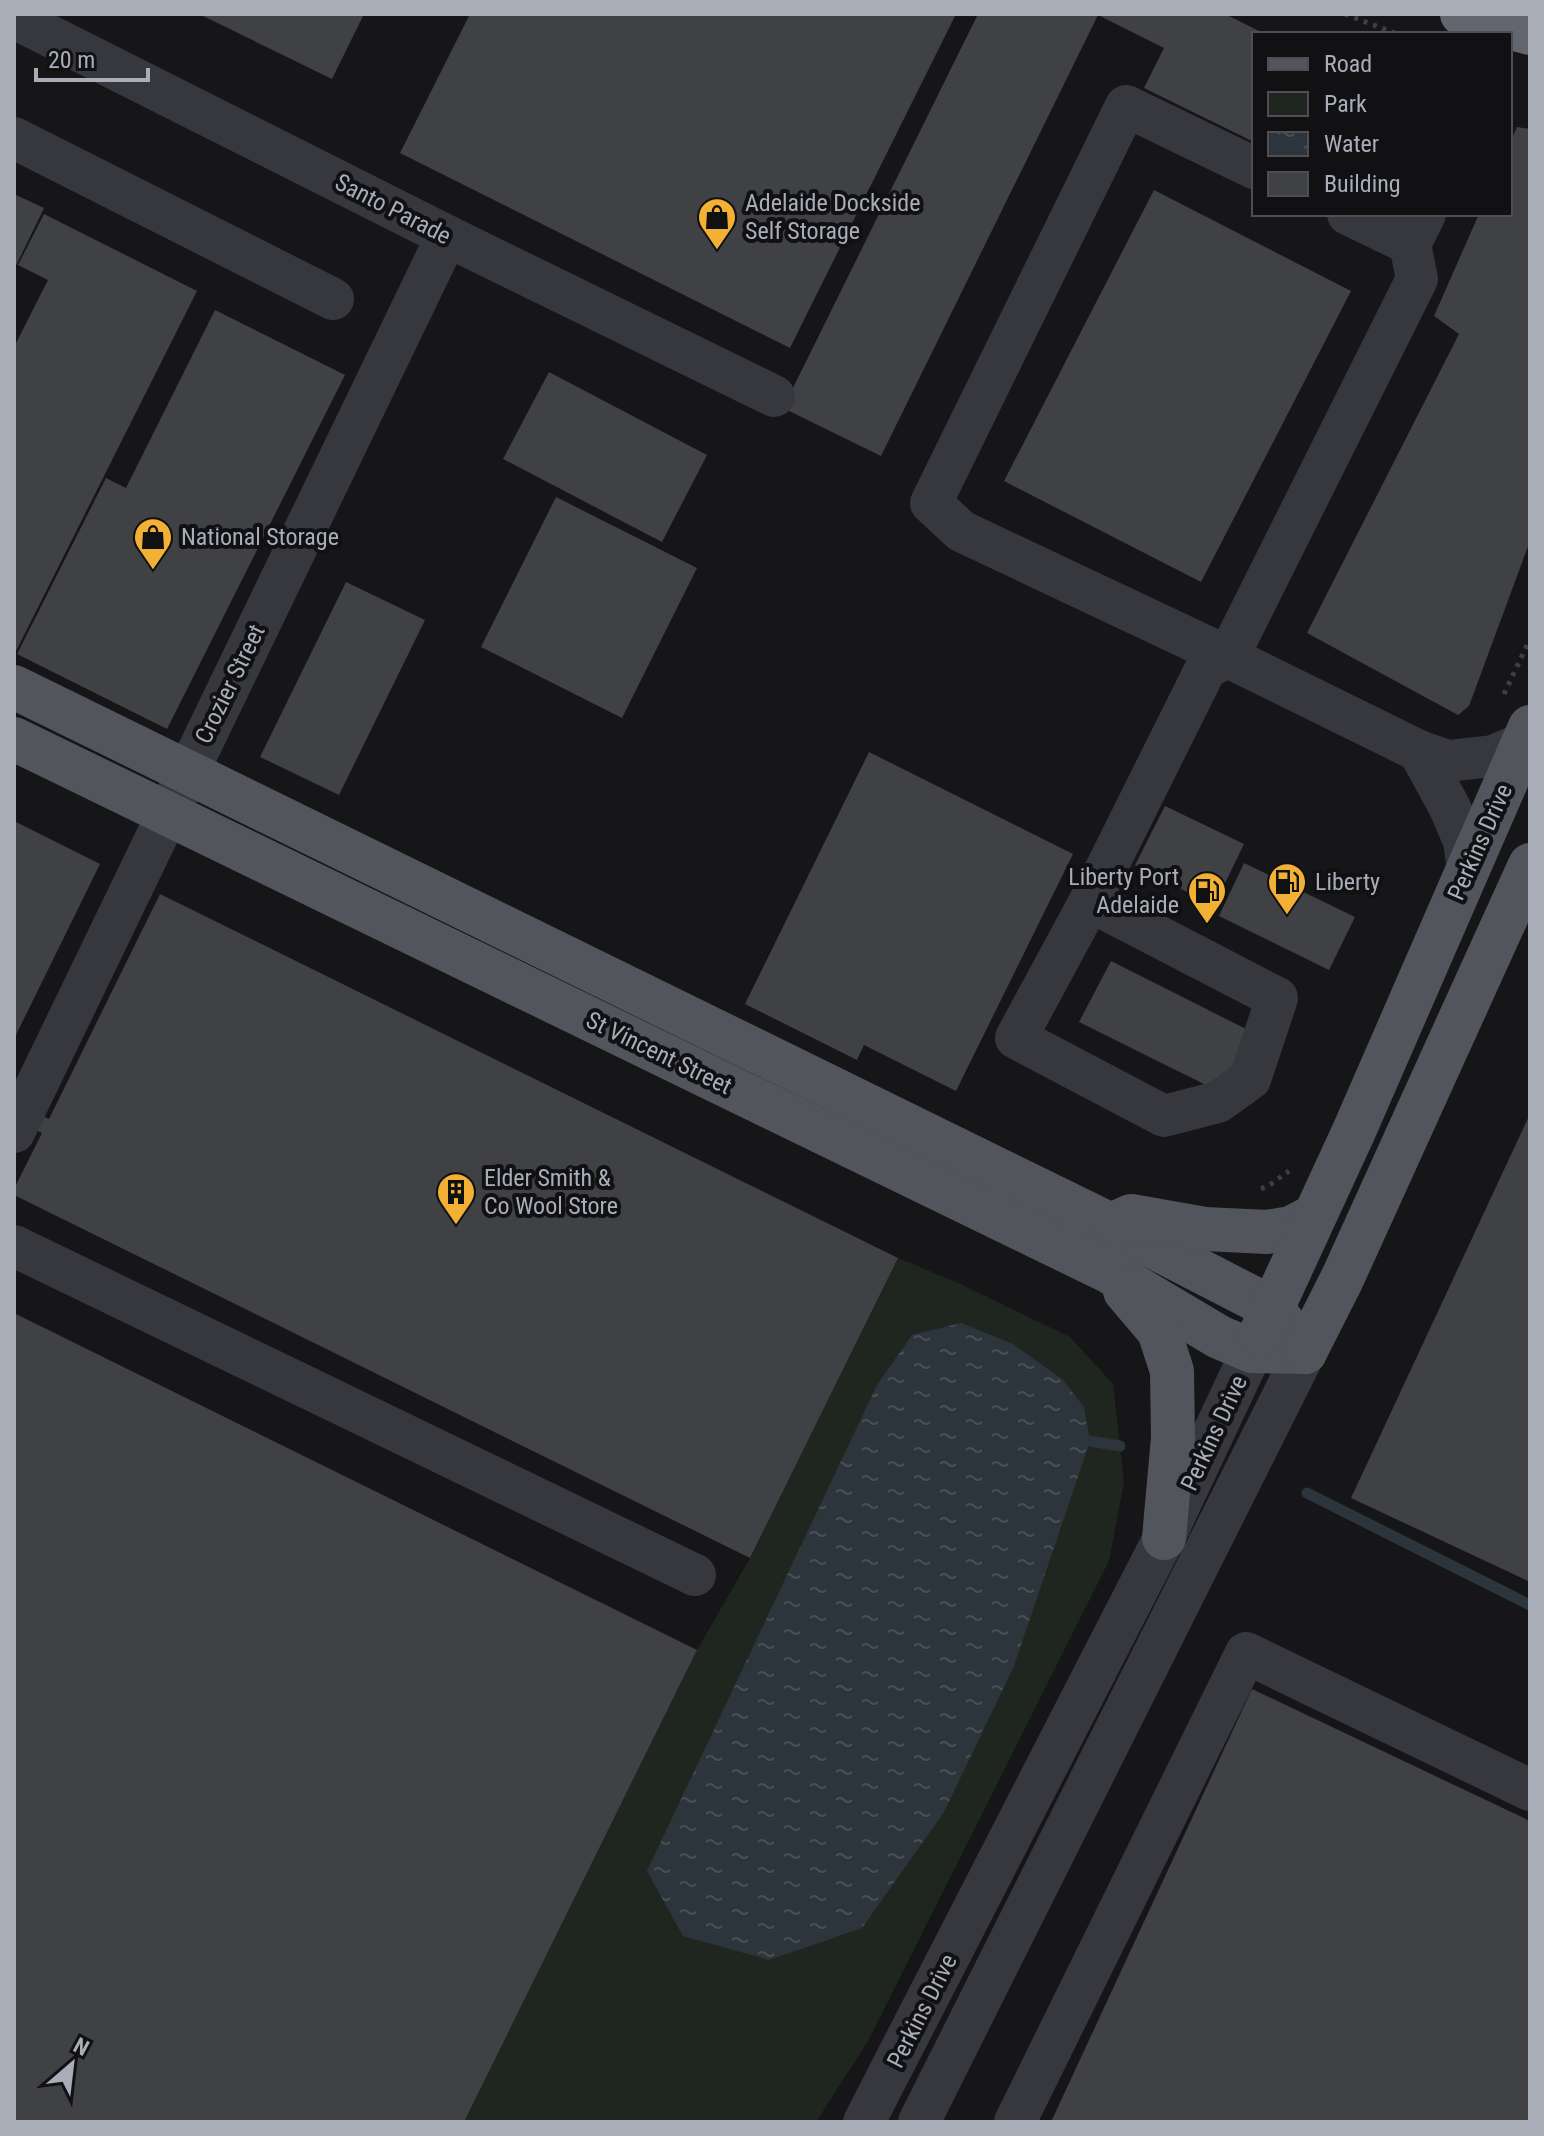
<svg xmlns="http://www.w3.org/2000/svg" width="1544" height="2136" font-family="'Roboto Condensed',sans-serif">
<defs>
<pattern id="water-ripples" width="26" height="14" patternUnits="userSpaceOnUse" patternTransform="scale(2)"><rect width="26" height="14" fill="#2c353c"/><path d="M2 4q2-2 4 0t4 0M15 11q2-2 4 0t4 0" fill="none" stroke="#485056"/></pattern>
</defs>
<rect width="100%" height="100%" fill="#161618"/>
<!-- green -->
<path fill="#1e261f" d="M898,1258L956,1282L1070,1337L1113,1384L1124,1482L1109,1561L868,2041L816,2122H464L697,1650L750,1558Z"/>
<!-- water -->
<path fill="url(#water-ripples)" d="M961,1323L1013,1344L1063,1380L1084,1407L1090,1441L1014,1666L944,1812L862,1928L769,1960L683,1936L647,1871L877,1385L912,1335Z"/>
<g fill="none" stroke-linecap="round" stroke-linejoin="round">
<!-- stream -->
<g stroke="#2c353c" stroke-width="11">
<path d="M1090,1441L1120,1446"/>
<path d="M1307,1493L1530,1605"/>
</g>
</g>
<!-- building -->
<g fill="#404145">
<path d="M199,14H364L332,79Z"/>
<path d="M470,14H956L790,348L400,153Z"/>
<path d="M978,14H1225L1265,34H1254V142L1144,88L1164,48L1098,15L881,456L783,408Z"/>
<path d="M1517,127L1530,129V541L1469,706L1458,715L1307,633L1459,334L1434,316L1479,214H1510V143Z"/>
<path d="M1154,190L1351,291L1201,582L1004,481Z"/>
<path d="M14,194L44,208L14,270Z"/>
<path d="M44,214L197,291L14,655V347L48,280L18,265Z"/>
<path d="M215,310L345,375L167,729L17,654L106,478L126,488Z"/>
<path d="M549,372L707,455L662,542L503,459Z"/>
<path d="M556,497L697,568L622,718L481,647Z"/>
<path d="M346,582L425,620L339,795L260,757Z"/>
<path d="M869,752L1073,854L956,1091L864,1045L857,1060L745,1004Z"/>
<path d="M1165,806L1244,844L1214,906L1135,865Z"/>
<path d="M14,821L100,864L14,1039Z"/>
<path d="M1244,863L1355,917L1329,970L1219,916Z"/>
<path d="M160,894L898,1258L750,1558L14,1195V1189L42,1133L14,1119V1101L49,1119Z"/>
<path d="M1111,961L1258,1035L1228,1096L1079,1022Z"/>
<path d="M1530,1114V1582L1351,1498Z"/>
<path d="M14,1313L697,1650L464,2122H14Z"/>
<path d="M1252,1689L1530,1821V2122H1051Z"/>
</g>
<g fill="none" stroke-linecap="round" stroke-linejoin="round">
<!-- path -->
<g stroke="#3d3f44" stroke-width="5" stroke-dasharray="4 6" stroke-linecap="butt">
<path d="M1345,14L1397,34"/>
<path d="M1504,694L1530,639"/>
<path d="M1261,1189L1271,1184L1289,1171"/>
</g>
<!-- minor -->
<g stroke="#37383d" stroke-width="42">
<path d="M14,18L447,236L774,396"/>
<path d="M14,138L333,299"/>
<path d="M1254,168L1126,106L931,503L961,531L1228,657L1419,751L1448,761L1493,756L1522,744"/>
<path d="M1348,214L1410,244"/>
<path d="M1419,751L1450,808L1464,841L1468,869"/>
<path d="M1090,901L1277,998L1250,1079L1218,1102L1164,1116L1016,1038L1090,901L1206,668L1228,657L1417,279L1410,244L1425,214"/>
<path d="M14,1132L447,236"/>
<path d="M14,1246L695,1575"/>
<path d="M864,2122L1164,1538L1252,1351"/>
<path d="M919,2122L1305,1352"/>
<path d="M1015,2122L1246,1653L1530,1790"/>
</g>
<!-- major -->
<g stroke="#53555c" stroke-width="44">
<path d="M14,687L1111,1225L1272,1308L1305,1352"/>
<path d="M14,739L1110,1272L1219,1337L1252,1351L1305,1352"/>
<path d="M1116,1223L1131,1216L1205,1229L1267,1232L1291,1228L1314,1216"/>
<path d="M1125,1291L1159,1331L1172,1371L1173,1438L1164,1538"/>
<path d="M1260,1335L1354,1131L1530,727"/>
<path d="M1305,1352L1342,1279L1530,865"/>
</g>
<!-- highway -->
<path stroke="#63666e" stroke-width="44" d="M1462,14L1530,33"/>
</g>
<!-- icons -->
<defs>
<g id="shop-pin" transform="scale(2)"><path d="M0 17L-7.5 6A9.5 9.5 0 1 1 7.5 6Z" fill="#f2b134" stroke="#111113"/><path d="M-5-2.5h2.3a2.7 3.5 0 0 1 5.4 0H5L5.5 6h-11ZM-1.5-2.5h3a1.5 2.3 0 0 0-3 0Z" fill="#111"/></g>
<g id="fuel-pin" transform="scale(2)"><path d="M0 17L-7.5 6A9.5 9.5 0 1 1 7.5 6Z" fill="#f2b134" stroke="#111113"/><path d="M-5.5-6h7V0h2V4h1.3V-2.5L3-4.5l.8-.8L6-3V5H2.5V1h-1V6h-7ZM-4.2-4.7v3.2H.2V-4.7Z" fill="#111"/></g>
<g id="building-pin" transform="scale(2)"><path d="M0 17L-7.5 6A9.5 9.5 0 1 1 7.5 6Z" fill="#f2b134" stroke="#111113"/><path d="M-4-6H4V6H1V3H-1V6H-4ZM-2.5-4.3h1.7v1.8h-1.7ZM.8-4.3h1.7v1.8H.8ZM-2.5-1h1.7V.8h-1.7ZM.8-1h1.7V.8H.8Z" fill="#111"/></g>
</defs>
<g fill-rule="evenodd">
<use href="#shop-pin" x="717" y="217"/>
<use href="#shop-pin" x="153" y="537"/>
<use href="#fuel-pin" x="1287" y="882"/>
<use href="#fuel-pin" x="1207" y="891"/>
<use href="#building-pin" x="456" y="1192"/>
</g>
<g text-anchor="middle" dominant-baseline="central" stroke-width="8" stroke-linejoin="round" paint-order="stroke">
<!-- poi labels -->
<g font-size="24" fill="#a8adb8" stroke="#111113" text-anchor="start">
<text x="745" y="203">Adelaide Dockside<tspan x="745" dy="28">Self Storage</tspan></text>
<text x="181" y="537">National Storage</text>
<text x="1179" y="877" text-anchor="end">Liberty Port<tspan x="1179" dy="28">Adelaide</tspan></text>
<text x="1315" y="882">Liberty</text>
<text x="484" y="1178">Elder Smith &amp;<tspan x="484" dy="28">Co Wool Store</tspan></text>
</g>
<!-- street labels -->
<g font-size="24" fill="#a8adb8" stroke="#111113">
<text transform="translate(393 209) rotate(27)">Santo Parade</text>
<text transform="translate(230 684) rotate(-64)">Crozier Street</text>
<text transform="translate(1480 842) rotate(-66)">Perkins Drive</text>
<text transform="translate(659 1053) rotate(26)">St Vincent Street</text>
<text transform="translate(1214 1433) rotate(-65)">Perkins Drive</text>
<text transform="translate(922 2011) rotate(-63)">Perkins Drive</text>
</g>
</g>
<!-- border -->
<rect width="1544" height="2136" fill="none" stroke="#a8adb8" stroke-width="32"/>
<!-- legend -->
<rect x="1252" y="32" width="260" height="184" fill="#111113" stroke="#4d4f55" stroke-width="2"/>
<rect x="1268" y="58" width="40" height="12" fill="#53555c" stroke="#4d4f55" stroke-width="2"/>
<text x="1324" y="72" font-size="24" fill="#a8adb8">Road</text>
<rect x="1268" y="92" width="40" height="24" fill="#1e261f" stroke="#4d4f55" stroke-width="2"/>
<text x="1324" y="112" font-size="24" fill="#a8adb8">Park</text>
<rect x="1268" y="132" width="40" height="24" fill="url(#water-ripples)" stroke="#4d4f55" stroke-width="2"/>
<text x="1324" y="152" font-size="24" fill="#a8adb8">Water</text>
<rect x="1268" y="172" width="40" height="24" fill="#404145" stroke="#4d4f55" stroke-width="2"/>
<text x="1324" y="192" font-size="24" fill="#a8adb8">Building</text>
<!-- north arrow -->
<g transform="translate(72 2064) rotate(28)" stroke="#111113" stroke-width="6" paint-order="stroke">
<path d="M0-6L14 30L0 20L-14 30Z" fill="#a8adb8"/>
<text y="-12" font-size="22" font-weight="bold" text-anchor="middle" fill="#a8adb8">N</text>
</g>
<!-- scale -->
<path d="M36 68v12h112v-12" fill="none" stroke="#a8adb8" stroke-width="4"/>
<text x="48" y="68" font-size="24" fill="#a8adb8" stroke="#111113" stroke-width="6" paint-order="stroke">20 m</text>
</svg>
